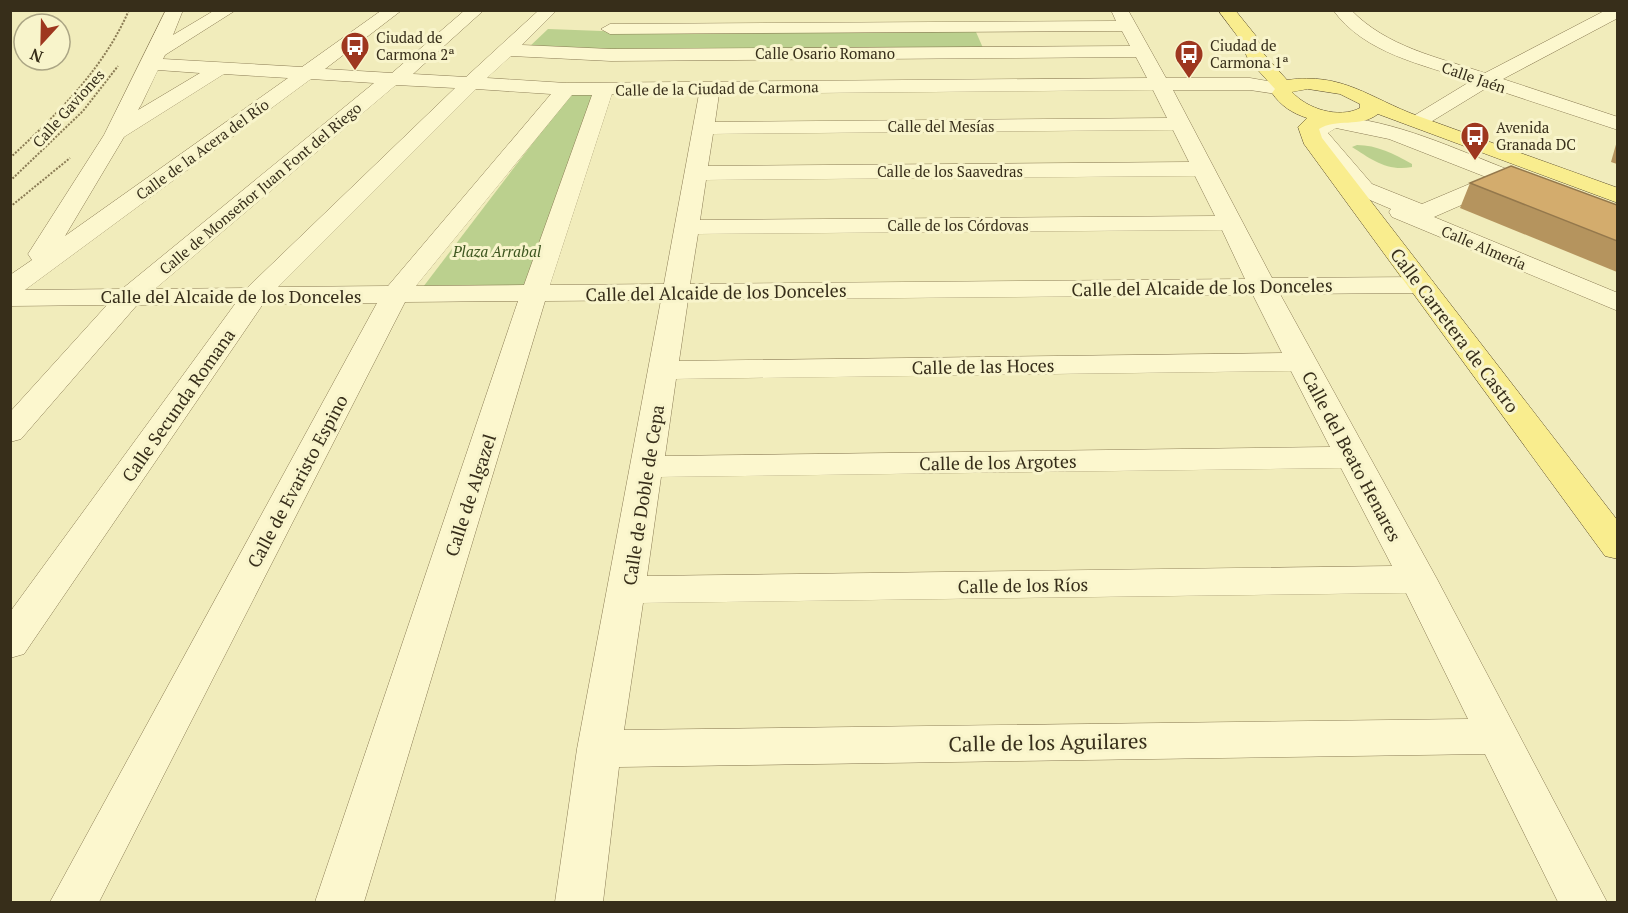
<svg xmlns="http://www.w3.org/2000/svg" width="1628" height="913" font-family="'PT Serif',serif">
<rect width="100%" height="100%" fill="#f1ecbb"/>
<!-- green -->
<g fill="#bbd08e">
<path d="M548,29L629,32H976L983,48L612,51L528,48Z"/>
<path d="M571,93L604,94L522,290L420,291Z"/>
<path d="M1357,145C1377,145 1394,154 1412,164V167C1387,172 1371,159 1352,147Z"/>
</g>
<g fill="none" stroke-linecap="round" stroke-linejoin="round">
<!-- minor casing -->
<g stroke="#8a7b54" stroke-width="1">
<g id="minor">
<path d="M166,10H183L173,35L215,10H236L165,55L163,59L302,67L382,10H402L325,69L392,73L465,10H484L413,74L466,77L539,10H557L522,45L611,49L1130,46L1122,31L610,34L601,29L610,24L1116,21L1111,10H1128L1166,78H1250L1290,85L1293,89L1283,95L1250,90H1173L1272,278L1422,277L1431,279L1435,285L1431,291L1422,293L1280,294L1437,579L1607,902H1558L1485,754L619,767L603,902H555L577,749L661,300L545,301L364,902H315L518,301L405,302L99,902H50L377,303L263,304L24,654L10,658V612L235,304L137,305L21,439L10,442V412L107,305L10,306V275L32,260L28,254L104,135ZM511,56L611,61L1136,57L1147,78L566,83L487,78ZM158,70L200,73L138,110L141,105ZM224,74L288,78L65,236L124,137ZM311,79L374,83L122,289L25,290ZM396,85L455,88L247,288L155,289ZM476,89L551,94L388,286L278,287ZM1153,90L1167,118L715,122L719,94ZM612,94H699L664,284L550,285ZM572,95H592L524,285L416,286ZM1173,130L1189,162L708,166L713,134ZM1195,176L1215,216L700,220L706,180ZM1222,230L1245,279L690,284L698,234ZM1253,295L1282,353L679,361L688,300ZM1291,371L1330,447L665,456L676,379ZM1341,468L1392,566L647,576L661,477ZM1406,593L1468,719L624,730L643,603Z"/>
<path d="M1333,10H1351C1387,47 1437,57 1485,73L1606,10H1618V18L1503,79L1618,117V130L1488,87L1429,123H1415L1412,119L1415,115L1471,81C1422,64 1365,54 1333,10Z"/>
<path d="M1332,116C1396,120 1455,149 1514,172L1517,177L1514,182L1434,217L1618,293V311L1392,217L1389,212L1391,209L1356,194L1306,134L1310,126ZM1336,128L1389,139L1486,177L1422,204L1372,184L1328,133Z"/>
</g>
</g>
<!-- major casing -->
<g stroke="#564729" stroke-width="1">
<path id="major" d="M1218,10H1235L1256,36L1263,53L1287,80C1343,72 1369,98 1418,116C1484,140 1551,164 1618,188V203L1378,114C1360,128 1336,118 1319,129L1322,138L1618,521V559L1605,556L1304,144L1298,127L1307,118C1292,113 1281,106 1272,93L1275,89L1248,59L1238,37ZM1308,89L1340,94L1360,104V108C1339,119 1307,109 1292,92Z"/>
</g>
<!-- path -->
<g stroke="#8a7b54" stroke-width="2" stroke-dasharray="2 1.5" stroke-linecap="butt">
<path d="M10,158C57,114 103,70 129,10"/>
<path d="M10,181L83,111L118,66"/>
<path d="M10,207L70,158"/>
</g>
<!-- minor -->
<use href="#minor" fill="#fcf7ce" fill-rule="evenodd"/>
<!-- major -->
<use href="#major" fill="#f9ed8e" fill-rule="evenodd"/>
</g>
<!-- wall -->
<g fill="#b5945e">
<path d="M1617,141V164L1611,162Z"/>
<path d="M1470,183L1617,205V272L1460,208Z"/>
</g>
<!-- building -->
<path fill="#d3ac6d" stroke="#94784c" stroke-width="1.5" d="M1511,166L1617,205V241L1470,183Z"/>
<!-- icons -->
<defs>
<g id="bus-pin" transform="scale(1.5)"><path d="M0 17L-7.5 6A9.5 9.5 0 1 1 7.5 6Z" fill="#9e371f" stroke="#f8f4cb"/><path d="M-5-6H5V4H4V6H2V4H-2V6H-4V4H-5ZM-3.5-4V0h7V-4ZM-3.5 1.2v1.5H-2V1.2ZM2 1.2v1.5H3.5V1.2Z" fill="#fff"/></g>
</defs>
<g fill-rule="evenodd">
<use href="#bus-pin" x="355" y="46"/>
<use href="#bus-pin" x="1189" y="54"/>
<use href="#bus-pin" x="1475" y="136"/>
</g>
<g text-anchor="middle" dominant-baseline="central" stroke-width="6" stroke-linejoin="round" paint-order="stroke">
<!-- far-poi labels -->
<g font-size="15" fill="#372e1a" stroke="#f8f4cb" text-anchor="start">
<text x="376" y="37">Ciudad de<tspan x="376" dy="17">Carmona 2ª</tspan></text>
<text x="1210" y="45">Ciudad de<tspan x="1210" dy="17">Carmona 1ª</tspan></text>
<text x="1496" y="127">Avenida<tspan x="1496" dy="17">Granada DC</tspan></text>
</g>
<!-- far-street labels -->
<g font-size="15" fill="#372e1a" stroke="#f8f4cb">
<text x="825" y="53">Calle Osario Romano</text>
<text transform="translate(1474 77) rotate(19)">Calle Jaén</text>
<text transform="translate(717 88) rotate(-1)">Calle de la Ciudad de Carmona</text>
<text transform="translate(68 108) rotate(-48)">Calle Gaviones</text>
<text x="941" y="126">Calle del Mesías</text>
<text transform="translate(202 149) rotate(-36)">Calle de la Acera del Río</text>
<text x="950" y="171">Calle de los Saavedras</text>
<text transform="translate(260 188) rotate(-40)">Calle de Monseñor Juan Font del Riego</text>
<text x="958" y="225">Calle de los Córdovas</text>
<text transform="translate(1484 247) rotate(23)">Calle Almería</text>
</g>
<!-- far-park labels -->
<g font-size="15" font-style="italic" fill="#3d561f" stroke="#f8f4cb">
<text x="497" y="251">Plaza Arrabal</text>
</g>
<!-- street labels -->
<g font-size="18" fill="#372e1a" stroke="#f8f4cb">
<text transform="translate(1202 287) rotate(-1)">Calle del Alcaide de los Donceles</text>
<text transform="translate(716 292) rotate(-1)">Calle del Alcaide de los Donceles</text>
<text x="231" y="296">Calle del Alcaide de los Donceles</text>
<text transform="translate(1455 330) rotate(53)">Calle Carretera de Castro</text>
<text transform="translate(983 366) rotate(-1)">Calle de las Hoces</text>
<text transform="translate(178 405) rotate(-55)">Calle Secunda Romana</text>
<text transform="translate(1352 456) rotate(62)">Calle del Beato Henares</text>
<text transform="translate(998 462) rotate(-1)">Calle de los Argotes</text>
<text transform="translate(297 481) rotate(-62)">Calle de Evaristo Espino</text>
<text transform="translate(470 495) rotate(-72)">Calle de Algazel</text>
<text transform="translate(643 495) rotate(-81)">Calle de Doble de Cepa</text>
<text transform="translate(1023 585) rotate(-1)">Calle de los Ríos</text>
</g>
<!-- near-street labels -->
<g font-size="21" fill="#372e1a" stroke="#f8f4cb">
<text transform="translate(1048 742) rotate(-1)">Calle de los Aguilares</text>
</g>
</g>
<!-- border -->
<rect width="1628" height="913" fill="none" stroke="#372e1a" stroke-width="24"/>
<!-- north arrow -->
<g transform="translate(42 42) rotate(202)"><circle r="28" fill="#f8f4cb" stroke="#aba584" stroke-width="1.5"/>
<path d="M0-4.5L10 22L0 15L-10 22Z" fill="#9e371f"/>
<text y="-9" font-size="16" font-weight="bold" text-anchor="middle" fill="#372e1a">N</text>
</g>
</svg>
